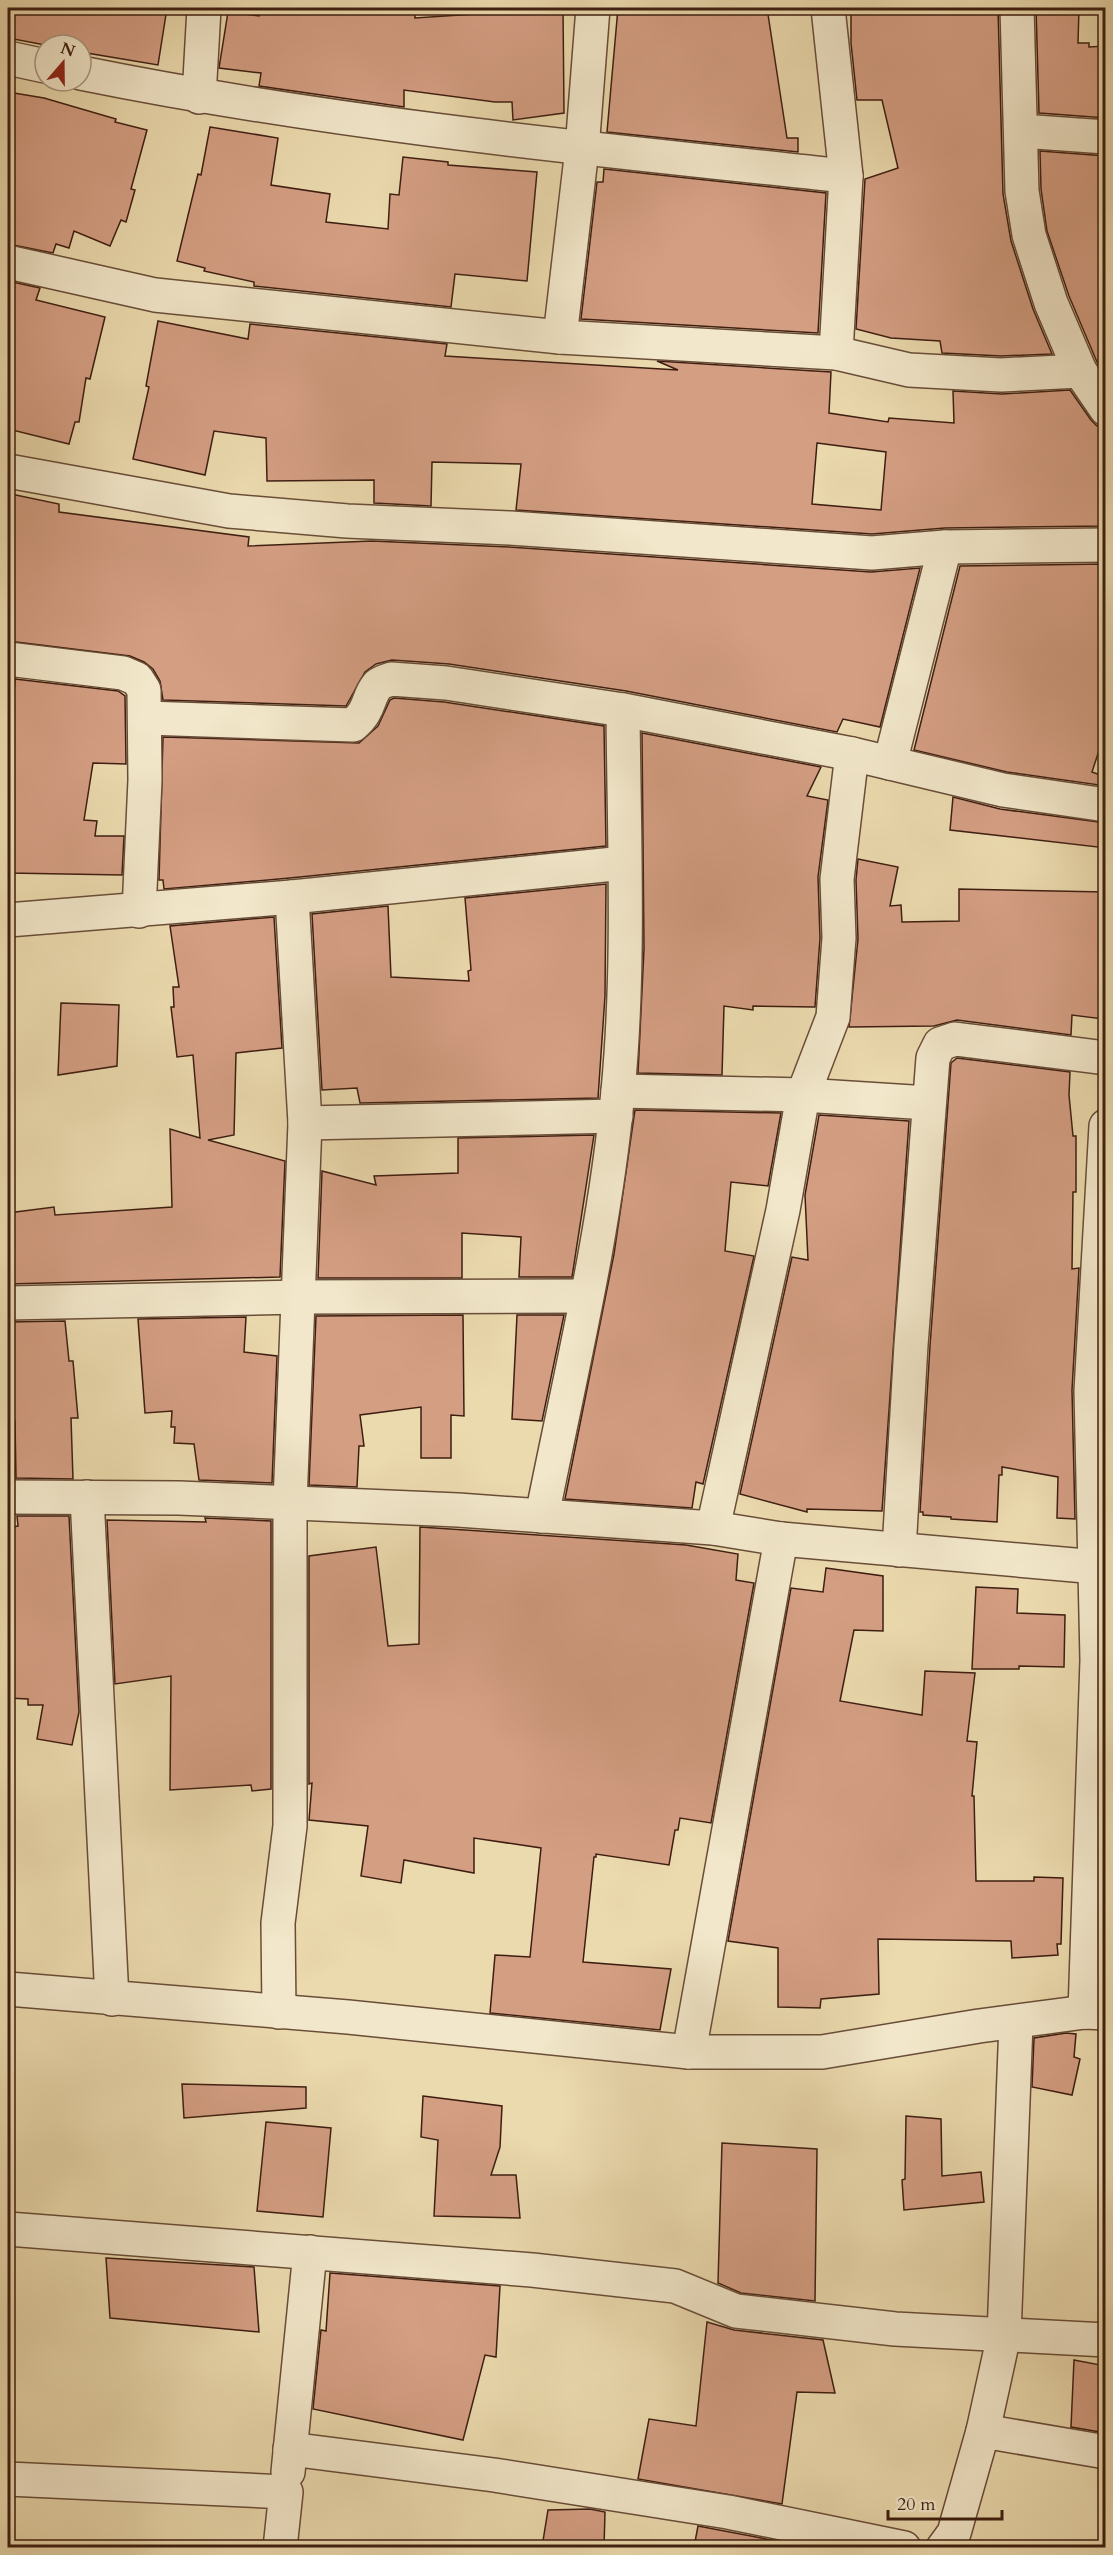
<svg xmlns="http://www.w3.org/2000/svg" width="1113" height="2555" font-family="Cardo,serif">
<rect width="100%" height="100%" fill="#ebdaae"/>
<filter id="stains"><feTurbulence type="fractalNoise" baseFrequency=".00333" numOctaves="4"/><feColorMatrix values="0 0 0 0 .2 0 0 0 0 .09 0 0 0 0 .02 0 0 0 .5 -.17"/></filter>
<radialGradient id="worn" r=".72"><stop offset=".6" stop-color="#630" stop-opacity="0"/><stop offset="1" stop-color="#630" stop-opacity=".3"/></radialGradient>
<!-- building -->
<g fill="#d49e83" stroke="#3e1e11" stroke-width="1.5" fill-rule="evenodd">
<path d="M8,8H167L158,65L81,52V45H45L8,38Z"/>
<path d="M260,8H415V18L490,13V8H563L564,113L513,120L512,102H495L404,90V107L259,86L261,73L219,68L228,12L259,16Z"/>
<path d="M618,8H767L787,138H798V152L607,132Z"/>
<path d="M851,8H998L1003,194L1011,241L1033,309L1052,354L1001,356L942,353L940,341L891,338L856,329L865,179L898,168L882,100H857L851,43Z"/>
<path d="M1036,8H1079L1078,43H1089V47L1106,46V118L1039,113Z"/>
<path d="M8,92L44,98L116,119L115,122L147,130L131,189L135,190L126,222L121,220L110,246L74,231L69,248L56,244L53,253L8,244Z"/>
<path d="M210,127L278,138L271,185L330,194L326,222L388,229L390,194L399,195L403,157L448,162V165L537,172L527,281L455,274L451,307L254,286V282L204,271L205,268L177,261L198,174L201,175Z"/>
<path d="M1040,151L1106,156V375L1097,362L1069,296L1047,231L1041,189Z"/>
<path d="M604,169L826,193L818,333L581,319L597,182H603Z"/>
<path d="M8,281L40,288L36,300L105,317L90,379L86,378L79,422H75L69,444L8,429Z"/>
<path d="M158,321L248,339L250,324L447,344L445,356L678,370L657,361L831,372L829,413L888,422L889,418L954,423L953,391L1002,394L1070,390L1091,420L1097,426L1106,427V526L945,528L872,534L516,510L521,464L432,462L431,506L374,503V480L267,481L266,438L214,431L205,475L133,459L149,387L146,386ZM817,443L886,452L881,510L812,504Z"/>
<path d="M11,494L59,504V512L249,537L248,546L372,541L509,547L871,572L920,568L880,727L843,719L837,732L626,691L449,664L392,660L376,664L365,672L346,706L163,700L160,681L153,669L144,662L130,656L8,641V513Z"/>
<path d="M1106,564V729L1092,772L1106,777V786L1007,772L914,750L960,566Z"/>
<path d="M15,679L118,691L125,696L126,764L93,763L84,820L97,821L95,836H124L122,875L8,873V771Z"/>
<path d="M394,698L444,702L604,726L606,846L290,878L164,889L163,880H159L163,737L359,743L378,726L390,700Z"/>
<path d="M642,733L821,767L807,796L828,800L818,877L820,938L815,1007L753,1006V1010L724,1006L722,1075L638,1073L644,949Z"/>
<path d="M953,797L1000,809L1106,823V848L950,830Z"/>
<path d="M858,859L898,867L890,906L901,905L902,922L959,921V889L1105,892L1106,1001L1103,1019L1072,1015L1071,1035L957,1020L934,1026L849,1027L858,939L856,880Z"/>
<path d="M606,884L605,996L598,1098L360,1103L357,1088L322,1090L312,914L388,906L391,977L469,981L468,971L471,970L465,898Z"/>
<path d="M274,917L282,1048L236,1053L234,1135L208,1140L285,1161L280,1277L8,1284V1213L54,1207L55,1215L172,1207L170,1129L200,1138L193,1055L177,1057L171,1007H174L173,987H179L170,926Z"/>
<path d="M61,1003L119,1005L117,1066L58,1075Z"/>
<path d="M957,1058L1070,1072L1069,1095L1073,1136H1076V1192H1073L1072,1269L1079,1268L1072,1390L1075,1519L1057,1518L1058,1477L1002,1467V1475H999L997,1522L951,1519V1517L923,1515V1512H920L930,1346L951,1063Z"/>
<path d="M635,1110L781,1113L768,1186L731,1182L725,1251L754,1256L703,1484L696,1482L692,1508L565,1499L614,1254Z"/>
<path d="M819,1115L909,1121L882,1511L807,1509V1512L740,1494L792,1257L808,1260L805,1195Z"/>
<path d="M594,1135L572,1277H519L521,1237L462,1233V1278H318L322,1171L376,1185L374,1176L458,1173V1138Z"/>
<path d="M463,1315L464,1416L451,1415V1458H421V1407L360,1415L364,1446H359L357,1487L309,1485L316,1316Z"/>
<path d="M517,1315H564L542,1421L512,1419Z"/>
<path d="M246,1317L244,1352L277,1356L272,1483L199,1480L194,1444L174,1443L175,1427H171L172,1411L145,1413L138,1319Z"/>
<path d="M65,1321L69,1361H73L78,1418H71L73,1479L16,1478L15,1421L8,1422V1322Z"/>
<path d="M17,1516H69L79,1712L72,1745L37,1739L43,1705H28V1699L8,1698L13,1603H8L11,1527L18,1526Z"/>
<path d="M205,1518L271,1521V1789L252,1791L251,1785L170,1790L171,1676L115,1684L107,1520L206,1522Z"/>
<path d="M420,1527L686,1545L738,1554L736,1580L754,1583L711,1823L680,1818L678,1830H675L669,1865L596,1854V1857H594L583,1962L671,1969L660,2030L490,2013L495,1955L530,1957L541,1848L474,1838V1873L404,1860L401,1883L361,1876L368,1826L309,1820L312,1783L309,1784V1556L376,1547L388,1646L419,1644Z"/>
<path d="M826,1568L883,1576V1631L854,1630L840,1701L922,1715L925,1671L975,1673L967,1741L977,1742L972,1796H974L976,1881H1034V1877L1063,1878L1061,1944H1057L1058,1955L1012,1958L1011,1941L878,1939L879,1994L821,1999L820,2008L778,2007V1948L728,1941L791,1588L823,1592Z"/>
<path d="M976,1587L1018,1589L1017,1613L1065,1615L1064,1667L1019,1666V1669H972Z"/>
<path d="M1066,2033L1076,2034L1074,2057L1080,2059L1072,2095L1032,2087L1034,2038Z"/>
<path d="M182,2084L306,2087V2108L184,2118Z"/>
<path d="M423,2096L502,2106L500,2147L491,2175H516L520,2218L434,2216L438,2140L421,2137Z"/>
<path d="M906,2116L941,2119L942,2176L981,2172L984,2202L904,2210L902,2180L905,2179Z"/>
<path d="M266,2122L331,2128L323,2217L257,2211Z"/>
<path d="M722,2143L817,2149L815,2301L741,2293L718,2283Z"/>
<path d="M106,2258L254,2267L259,2332L110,2318Z"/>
<path d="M330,2273L500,2286L496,2357L485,2355L463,2440L313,2409L321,2330L326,2331Z"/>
<path d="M707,2322L734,2330L823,2340L835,2393L797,2392L782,2504L638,2479L649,2419L696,2426Z"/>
<path d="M1074,2360L1106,2366V2433L1071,2427Z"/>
<path d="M590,2509L605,2512L604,2547H542L548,2510Z"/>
<path d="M698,2526L777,2541V2547H694Z"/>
</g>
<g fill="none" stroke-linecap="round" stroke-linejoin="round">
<!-- minor casing -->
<g stroke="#694d38" stroke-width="36">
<g id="minor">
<path d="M828,8L846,176L836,353"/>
<path d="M1017,8L1022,191L1029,235L1051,303L1080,371L1106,409"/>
<path d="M8,58L45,66"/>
<path d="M81,73C333,124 590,149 846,176"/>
<path d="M199,97L204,8"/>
<path d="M1021,131L1106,137"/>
<path d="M8,262L155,295L560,337L836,353L909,370L1001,375L1080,371"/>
<path d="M560,337L582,149L593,8"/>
<path d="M8,471L229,511L347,521L510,528L872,553L945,547L1106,545"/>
<path d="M8,659L123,673L137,679L144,690L145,780L139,911"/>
<path d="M146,718L353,725C371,710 367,698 377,686C380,682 387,681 391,679L446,683L623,710L852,754L1003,790L1106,805"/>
<path d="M890,763L945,547"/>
<path d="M8,920L292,897L624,863"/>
<path d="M618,1091L803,1095L928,1103"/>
<path d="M305,1123L616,1116"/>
<path d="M8,1303L300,1297L586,1296"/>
<path d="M8,1497L179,1498L458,1510L713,1528L781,1539L1097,1567L1106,1566"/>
<path d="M87,1497L112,1999"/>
<path d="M542,1516C570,1375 605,1234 618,1091C630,965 624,838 623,710"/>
<path d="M713,1528L783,1210L803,1095L833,1017L839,938L837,879L852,754"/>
<path d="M899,1550L911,1345L933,1058L940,1044L955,1039L1106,1058"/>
<path d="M8,1989L348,2017L689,2052H822L979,2026L1085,2012L1106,2013"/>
<path d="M279,2012L278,1923L290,1826V1503L305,1123L292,897"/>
<path d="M1085,2012L1097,1660L1091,1391L1106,1126"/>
<path d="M689,2052L781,1539"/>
<path d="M8,2229L532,2270L675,2286L736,2311L895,2329L1106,2340"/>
<path d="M983,2431L1106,2452"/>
<path d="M290,2449L494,2475L728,2512L904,2548"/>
<path d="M288,2472L310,2252"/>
<path d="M8,2479L286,2492L280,2548"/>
<path d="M943,2548L954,2533L983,2431L1004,2335L1016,2023"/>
</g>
</g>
<!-- minor -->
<use href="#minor" stroke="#f2e7ca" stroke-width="33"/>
</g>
<!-- margin -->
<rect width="1113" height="2555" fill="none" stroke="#ebdaae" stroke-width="30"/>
<rect x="9" y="9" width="1095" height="2537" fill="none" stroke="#3e1e11" stroke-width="3"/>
<rect x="15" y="15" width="1083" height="2525" fill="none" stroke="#3e1e11" stroke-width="1.5"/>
<!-- north arrow -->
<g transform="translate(63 63) rotate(20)"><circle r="28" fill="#f2e7ca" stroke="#aa9780" stroke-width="1.5"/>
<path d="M0-4.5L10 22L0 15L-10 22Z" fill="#8f2418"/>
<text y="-9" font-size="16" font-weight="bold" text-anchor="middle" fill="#3e1e11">N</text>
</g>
<!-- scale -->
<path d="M888 2510v9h114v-9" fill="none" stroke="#3e1e11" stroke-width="3"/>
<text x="897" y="2510" font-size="18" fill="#3e1e11" stroke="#f2e7ca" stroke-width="4.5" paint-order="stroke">20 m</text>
<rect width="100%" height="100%" filter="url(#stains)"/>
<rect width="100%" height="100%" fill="url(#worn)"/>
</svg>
